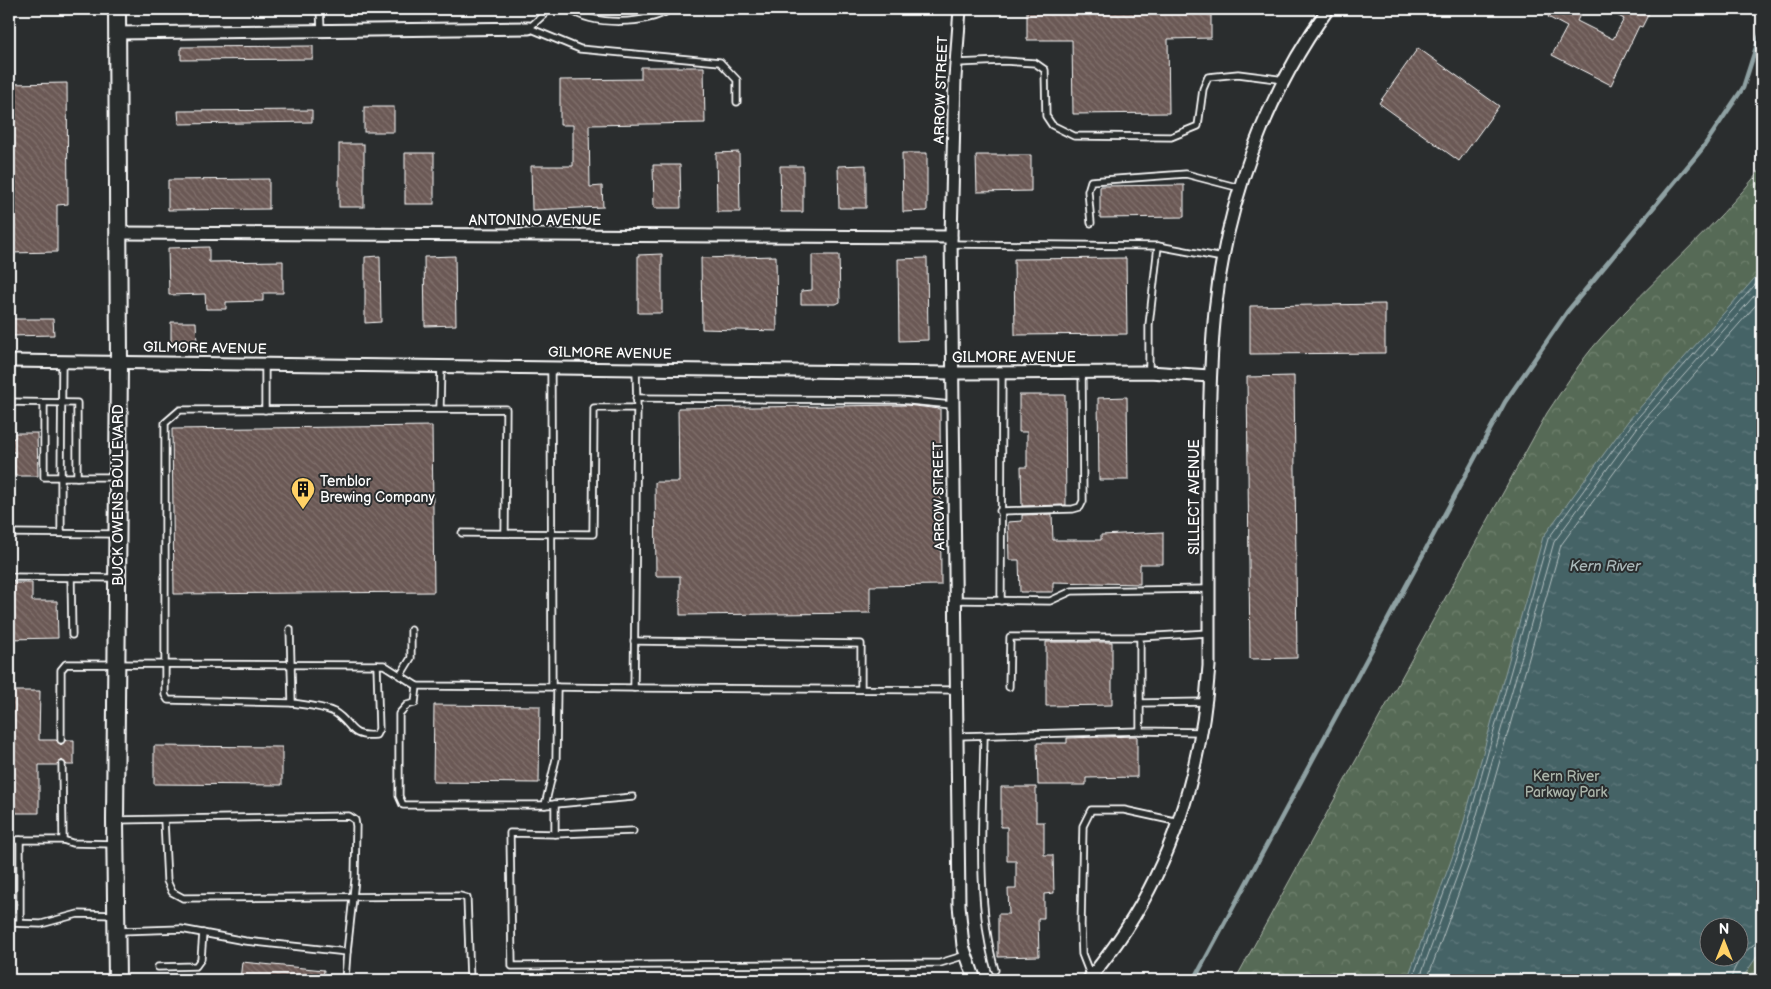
<svg xmlns="http://www.w3.org/2000/svg" width="1771" height="989" font-family="'Balsamiq Sans',sans-serif">
<defs>
<pattern id="park-crowns" width="20" height="18" patternUnits="userSpaceOnUse" patternTransform="scale(1.25)"><rect width="20" height="18" fill="#576b56"/><path d="M2 6a3 3 0 1 1 6 0M12 15a3 3 0 1 1 6 0" fill="none" stroke="#70816f"/></pattern>
<pattern id="water-ripples" width="26" height="14" patternUnits="userSpaceOnUse" patternTransform="scale(1.25)"><rect width="26" height="14" fill="#456366"/><path d="M2 4q2-2 4 0t4 0M15 11q2-2 4 0t4 0" fill="none" stroke="#617a7d"/></pattern>
<pattern id="building-back-hatch" width="6" height="6" patternUnits="userSpaceOnUse" patternTransform="scale(1.25)"><rect width="6" height="6" fill="#6b5954"/><path d="M-1 5l2 2M0 0l6 6M5-1l2 2" fill="none" stroke="#81726e"/></pattern>
</defs>
<rect width="100%" height="100%" fill="#2a2d2e"/>
<filter id="ink" filterUnits="userSpaceOnUse"><feTurbulence type="fractalNoise" baseFrequency=".02" numOctaves="2"/><feDisplacementMap in="SourceGraphic" scale="10" xChannelSelector="R" yChannelSelector="G"/><feConvolveMatrix kernelMatrix="1 2 1 2 8 2 1 2 1" color-interpolation-filters="sRGB"/></filter>
<g filter="url(#ink)">
<!-- park -->
<path fill="url(#park-crowns)" stroke="#abb5aa" fill-rule="evenodd" d="M1762,168V980H1235L1547,413C1564,388 1580,361 1600,339C1652,280 1713,230 1762,168ZM1708,926H1738V956H1708Z"/>
<!-- water -->
<path fill="url(#water-ripples)" stroke="#8fa1a3" fill-rule="evenodd" d="M1762,270V949L1741,980H1407L1459,839L1543,537L1628,421ZM1708,926H1738V956H1708Z"/>
<g fill="none" stroke-linecap="round" stroke-linejoin="round">
<!-- shore -->
<g stroke="#b5c1c2" stroke-width="1">
<path d="M1412,980L1463,841L1548,539L1632,424L1762,277"/>
<path d="M1419,980L1469,843L1554,542L1637,428L1762,287"/>
<path d="M1427,980L1476,845L1561,545L1643,433L1762,298"/>
<path d="M1731,980C1732,968 1749,942 1762,941"/>
</g>
<!-- stream -->
<path stroke="#8fa1a3" stroke-width="4.5" d="M1194,980L1505,402L1567,312L1702,149L1743,88L1762,29"/>
</g>
<!-- building -->
<g fill="url(#building-back-hatch)" stroke="#fff">
<path d="M1027,9H1211V38L1168,39L1169,113L1073,114L1072,40H1027Z"/>
<path d="M1552,9H1583L1577,21L1613,39L1624,19L1605,9H1651L1642,27L1639,26L1611,85L1552,55L1567,27L1548,17Z"/>
<path d="M313,46V59L181,60V47Z"/>
<path d="M1418,48L1499,106L1459,161L1379,103Z"/>
<path d="M641,67H704L705,123L589,125L590,187L602,186L603,207L532,210L531,166H573V125H560V80L641,79Z"/>
<path d="M67,83L68,204L57,205V252L9,253V84Z"/>
<rect x="364" y="107" width="30" height="25"/>
<path d="M312,110V122L179,124L178,111Z"/>
<rect x="339" y="144" width="25" height="63"/>
<path d="M739,152L740,212H717L716,153Z"/>
<rect x="405" y="153" width="29" height="51"/>
<path d="M902,153H927V211L903,212Z"/>
<path d="M976,155H1031V191L977,192Z"/>
<path d="M653,165H680L681,208H654Z"/>
<path d="M866,165V208H839L838,166Z"/>
<path d="M780,166H803V212H781Z"/>
<path d="M269,179V209L168,210V180Z"/>
<path d="M1184,185V217L1100,218V186Z"/>
<path d="M209,247V262L283,261V293H263V301L226,302V309H206L205,294L169,295L168,248Z"/>
<path d="M662,254V313H638V255Z"/>
<path d="M812,255H839L840,302L836,304H801V291L812,290Z"/>
<path d="M380,256L381,322L365,323V257Z"/>
<path d="M455,256L456,325L425,326L424,257Z"/>
<path d="M776,256L777,331L702,329L701,258Z"/>
<path d="M927,258L928,340L899,341L898,259Z"/>
<path d="M1126,258L1127,334L1015,335L1014,259Z"/>
<path d="M1385,304V353L1250,354V306Z"/>
<path d="M9,319H53L54,335L9,336Z"/>
<path d="M171,322H196L197,345L171,346Z"/>
<path d="M1294,376L1297,658L1250,659L1247,377Z"/>
<path d="M1019,395H1065L1066,505L1022,506L1021,467H1027V432H1019Z"/>
<path d="M1127,397L1128,480H1099L1098,398Z"/>
<path d="M906,405L940,409L941,585L870,586V613L680,615V576H656L655,482H679L678,408Z"/>
<path d="M432,426L434,592L174,594L172,429Z"/>
<path d="M15,433H37L38,476H15V452H9V439L15,438Z"/>
<path d="M1052,514L1053,540H1101V535L1163,532V564H1140V584L1053,582V592H1020L1019,560H1009L1008,522L1022,521V515Z"/>
<path d="M9,583H32V601H57L58,638L9,639Z"/>
<path d="M1046,642H1112V705L1046,706Z"/>
<path d="M9,691H40L39,740H56L61,745L66,740H74V765H67L62,760L57,765H39V813H9Z"/>
<path d="M434,705L540,706L539,783L433,782Z"/>
<path d="M1137,736V777L1086,778V785H1038L1037,743H1067V738Z"/>
<path d="M154,746L282,747V785L154,784Z"/>
<path d="M1001,787H1036V822H1044V855H1053L1054,893L1044,894V918H1038L1039,956L998,957V914H1009L1008,889H1016V861H1007V827H1001Z"/>
<path d="M242,962L324,970L323,980H240Z"/>
</g>
<g fill="none" stroke-linecap="round" stroke-linejoin="round">
<!-- service casing -->
<g stroke="#fff" stroke-width="9">
<g id="service">
<path d="M320,9L321,30"/>
<path d="M550,9L529,28L580,49L720,62L737,80V102"/>
<path d="M570,9C592,26 648,25 670,9"/>
<path d="M956,63L1004,61L1035,63L1045,70L1046,116L1052,125L1074,136L1171,137L1198,126L1203,89L1208,77L1238,74L1285,80"/>
<path d="M1091,223L1088,191L1091,181L1186,174L1240,188"/>
<path d="M951,244L1158,246L1223,258"/>
<path d="M265,364V410"/>
<path d="M1149,372V325L1158,246"/>
<path d="M636,398L900,400L952,405"/>
<path d="M9,402L77,403V477"/>
<path d="M44,403V477H61L62,361"/>
<path d="M440,408L441,366"/>
<path d="M1000,511L1073,509L1080,507L1083,501L1082,372"/>
<path d="M9,533L117,534"/>
<path d="M61,533V477H115"/>
<path d="M462,533L593,534L594,408H637L636,369"/>
<path d="M9,577L115,578"/>
<path d="M71,577L72,635"/>
<path d="M956,600L1050,601L1072,591L1209,589"/>
<path d="M1001,601L1002,371"/>
<path d="M290,629L292,703L168,700L165,695V423L180,410L506,409L505,533"/>
<path d="M634,641L861,644V689"/>
<path d="M400,676L411,658V630"/>
<path d="M417,686L415,703L407,705L399,714V796L403,805H545L556,759L557,687"/>
<path d="M553,687L634,688L637,408"/>
<path d="M1009,687L1010,637H1140"/>
<path d="M634,688L957,690"/>
<path d="M1205,702L1140,703V637L1209,633"/>
<path d="M292,703C305,705 322,706 334,712C353,723 348,738 376,735L379,729L377,665"/>
<path d="M1140,703V731L1202,732"/>
<path d="M958,736L1140,731"/>
<path d="M984,736C983,809 975,900 995,970"/>
<path d="M61,740V670L66,664L384,665L417,686L552,687L551,367"/>
<path d="M62,765L63,840"/>
<path d="M555,804V834L510,833L512,966L940,963L966,955"/>
<path d="M545,805L633,797"/>
<path d="M116,820L349,816L355,820L356,826L355,879L347,952"/>
<path d="M164,820L167,881L172,892L183,898L460,896L467,898L470,980"/>
<path d="M555,834L633,831"/>
<path d="M9,840H63L72,843L113,844"/>
<path d="M9,923L41,924L78,914L114,915"/>
<path d="M20,923V840"/>
<path d="M119,931L181,929L245,941L347,952L345,980"/>
<path d="M158,967L196,966L201,959L203,933"/>
<path d="M1091,977L1082,954L1081,925L1083,826L1091,810H1124L1179,822"/>
</g>
</g>
<!-- minor casing -->
<g stroke="#fff" stroke-width="15">
<g id="minor">
<path d="M960,9L955,78L951,237L959,905L963,946L975,980"/>
<path d="M117,33L529,28"/>
<path d="M119,233L951,237"/>
<path d="M9,361L951,373L1149,372L1210,376"/>
<path d="M1088,980C1164,891 1201,782 1209,666C1209,608 1209,550 1209,492C1209,431 1209,371 1215,311C1226,204 1265,96 1328,9"/>
</g>
</g>
<!-- secondary casing -->
<g stroke="#fff" stroke-width="20">
<path id="secondary" d="M117,980L115,820L119,362L117,9"/>
</g>
<!-- service -->
<use href="#service" stroke="#2a2d2e" stroke-width="5.5"/>
<!-- minor -->
<use href="#minor" stroke="#2a2d2e" stroke-width="11"/>
<!-- secondary -->
<use href="#secondary" stroke="#2a2d2e" stroke-width="16"/>
</g>
</g>
<!-- icons -->
<defs>
<g id="building-pin" transform="scale(1.25)"><path d="M0 17L-7.5 6A9.5 9.5 0 1 1 7.5 6Z" fill="#ffd166" stroke="#2a2d2e"/><path d="M-4-6H4V6H1V3H-1V6H-4ZM-2.5-4.3h1.7v1.8h-1.7ZM.8-4.3h1.7v1.8H.8ZM-2.5-1h1.7V.8h-1.7ZM.8-1h1.7V.8H.8Z" fill="#111"/></g>
</defs>
<g fill-rule="evenodd">
<use href="#building-pin" x="303" y="489"/>
</g>
<g text-anchor="middle" dominant-baseline="central" stroke-width="4" stroke-linejoin="round" paint-order="stroke">
<!-- street labels -->
<g font-size="14" fill="#fff" stroke="#2a2d2e">
<text transform="translate(941 90) rotate(-88)">ARROW STREET</text>
<text x="535" y="220">ANTONINO AVENUE</text>
<text transform="translate(205 348) rotate(1)">GILMORE AVENUE</text>
<text transform="translate(610 353) rotate(1)">GILMORE AVENUE</text>
<text x="1014" y="357">GILMORE AVENUE</text>
<text transform="translate(118 495) rotate(-90)">BUCK OWENS BOULEVARD</text>
<text transform="translate(939 496) rotate(-91)">ARROW STREET</text>
<text transform="translate(1194 497) rotate(-90)">SILLECT AVENUE</text>
</g>
<!-- poi labels -->
<g font-size="14" fill="#fff" stroke="#2a2d2e" text-anchor="start">
<text x="320" y="481">Temblor<tspan x="320" dy="16">Brewing Company</tspan></text>
</g>
<!-- park labels -->
<g font-size="14" fill="#abb5aa" stroke="#2a2d2e">
<text x="1566" y="776">Kern River<tspan x="1566" dy="16">Parkway Park</tspan></text>
</g>
<!-- water labels -->
<g font-size="15" font-style="italic" fill="#abb9ba" stroke="#2a2d2e">
<text x="1605" y="566">Kern River</text>
</g>
</g>
<!-- margin -->
<rect width="1771" height="989" fill="none" stroke="#2a2d2e" stroke-width="30"/>
<rect x="15" y="15" width="1741" height="959" fill="none" stroke="#fff" stroke-width="2" filter="url(#ink)"/>
<!-- north arrow -->
<g transform="translate(1724 942)"><circle r="24" fill="#2a2d2e" stroke="#7f8182"/>
<path d="M0-4L9 19L0 12L-9 19Z" fill="#ffd166"/>
<text y="-8" font-size="14" font-weight="bold" text-anchor="middle" fill="#ffffff">N</text>
</g>
</svg>
